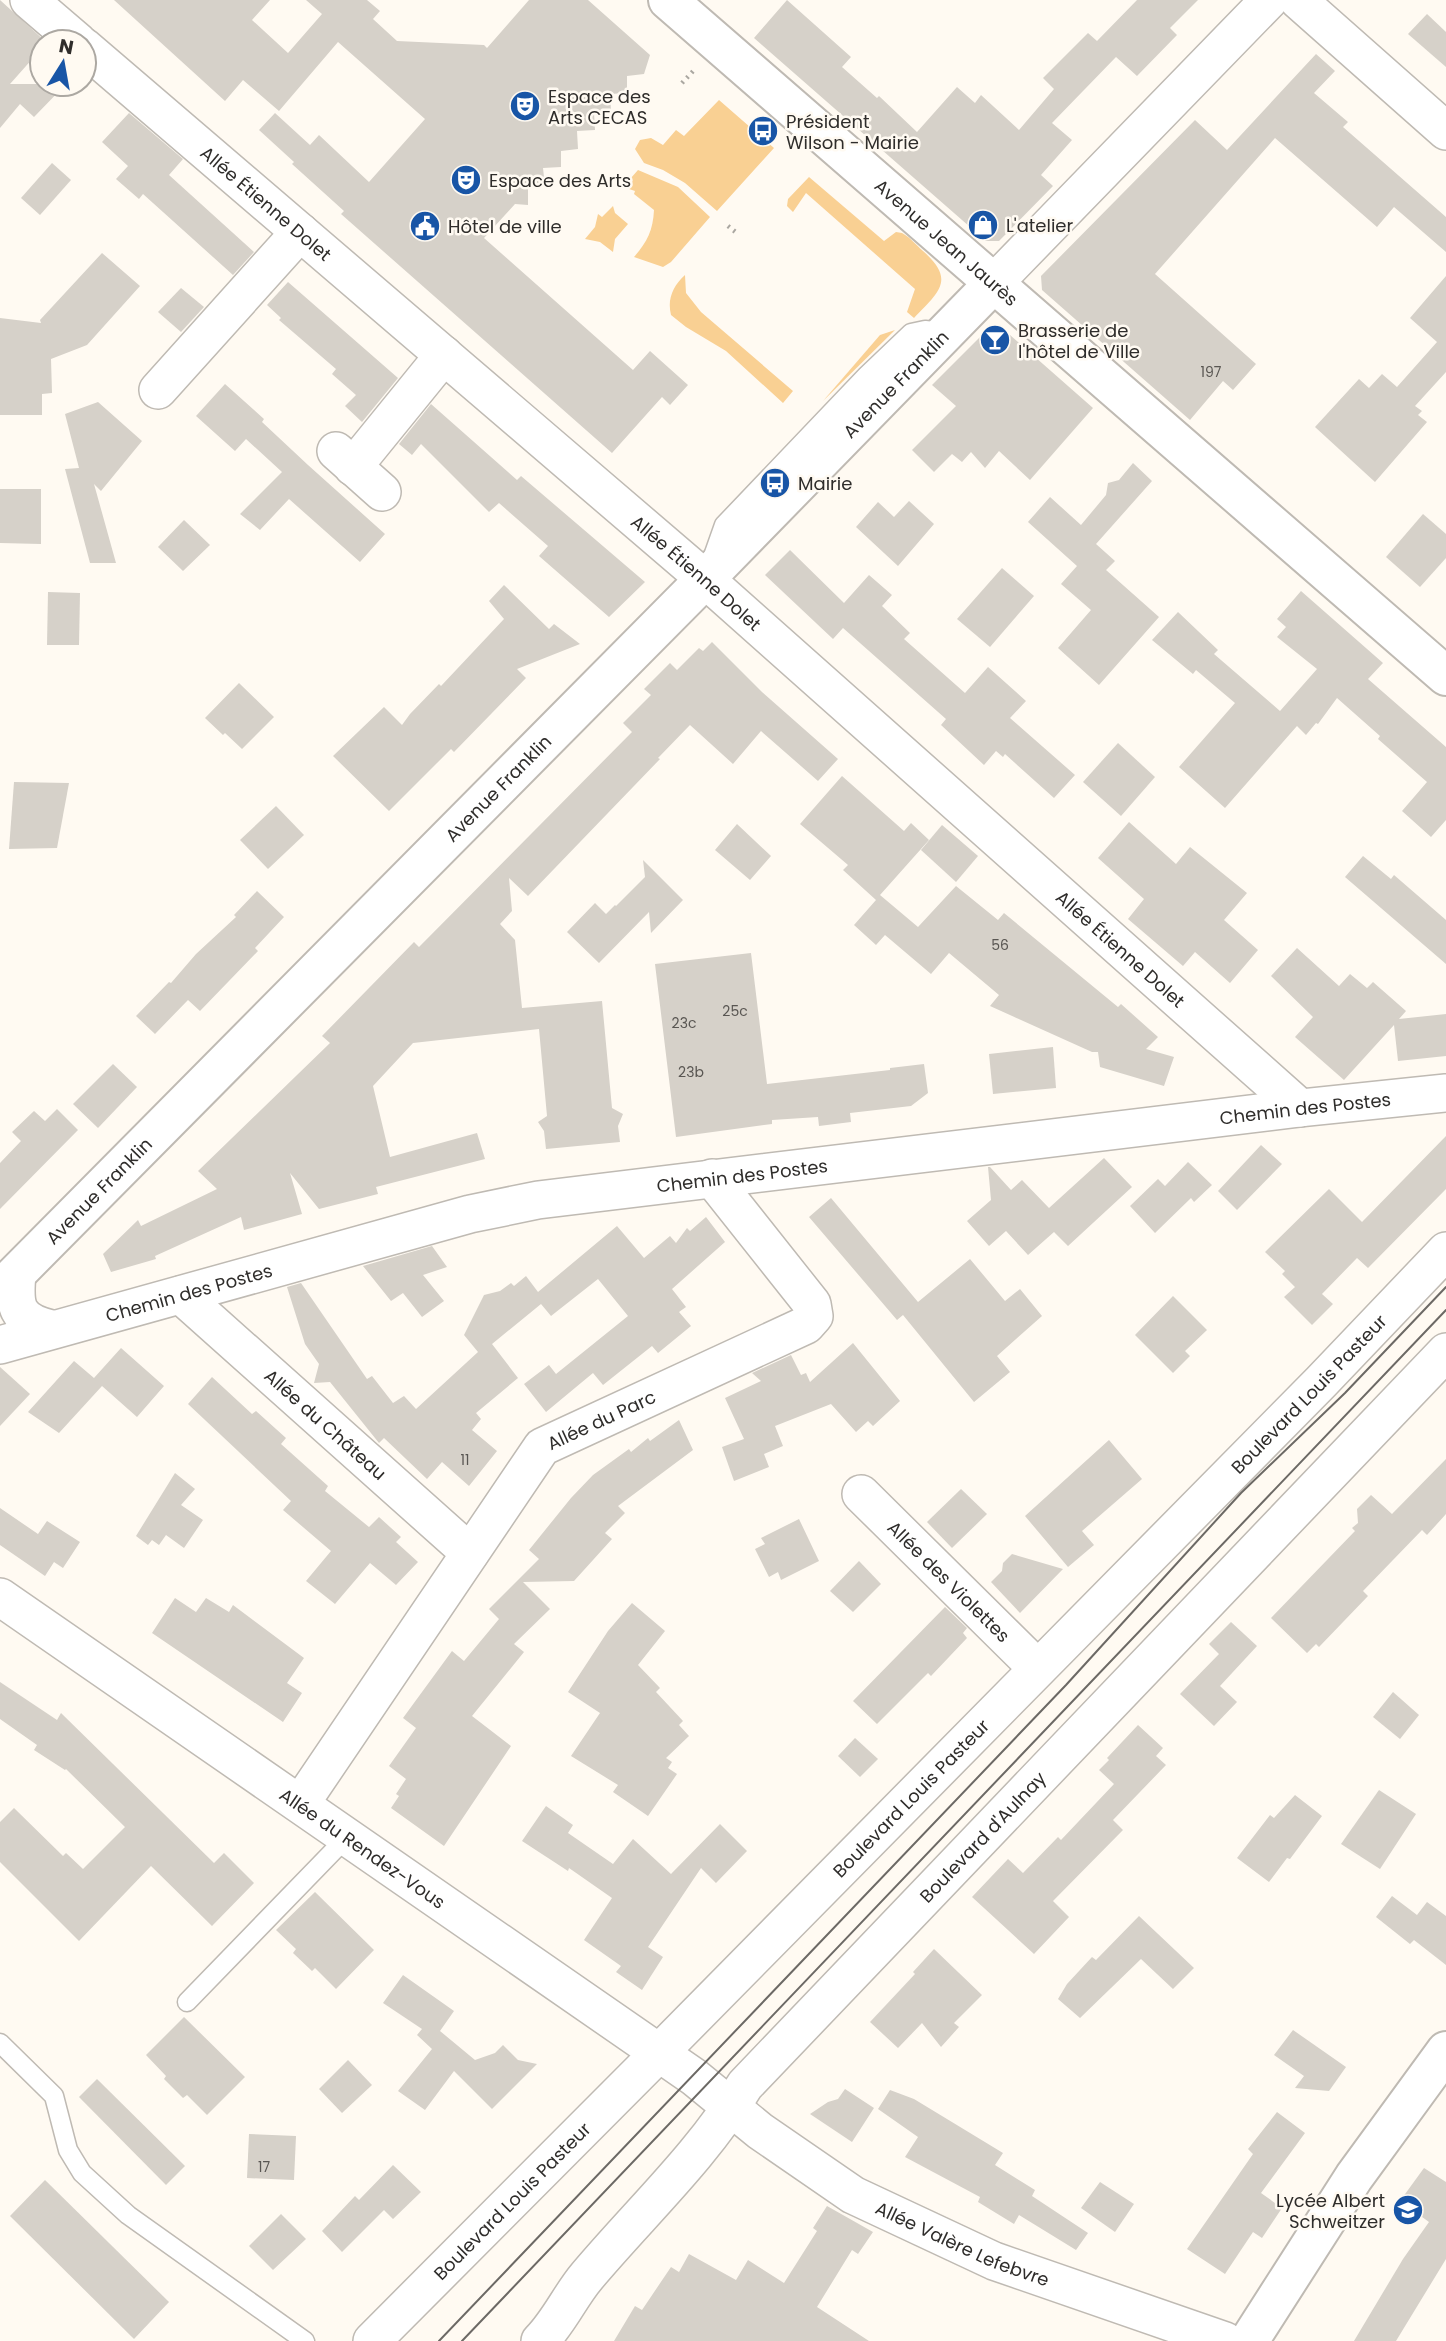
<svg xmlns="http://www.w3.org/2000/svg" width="1446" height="2341" font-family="Poppins,sans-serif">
<rect width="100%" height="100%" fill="#fffaf2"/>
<!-- green -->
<g fill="#f9d093">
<path d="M719,100L774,148L717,211L685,183L663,170L644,163L635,149L640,140L651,138L663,145L676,130L684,136Z"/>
<path d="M638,170L678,187L710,217L671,262L663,267L634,257C647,242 653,231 654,210L634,194L635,191L623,187Z"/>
<path d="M809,177L884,241L896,232L902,233C911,238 916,245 923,251C956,280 939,292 914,318L907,312L915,289L806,193L793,212L787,206L788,199Z"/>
<path d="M613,206L615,213L628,224L615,239L613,252L600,242L585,239L595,227L598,214L602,217Z"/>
<path d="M685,275L686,293L701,312L793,391L783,403L726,351L686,327L671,315C667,299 673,286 685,275Z"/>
<path d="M895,330L823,401L880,335Z"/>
</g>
<!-- building -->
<g fill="#d6d1c9">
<path d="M0,0L46,42H42V48L10,84H66L34,117L20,104L0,128Z"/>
<path d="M114,0H270L252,20L288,53L322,14L306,0H367L380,11L373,19L397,41L484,45L487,48L529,0H588L650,55L644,74L627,76V93L610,94L611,111L594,113L595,130L577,131L578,149L561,151V167L543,168L545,186L528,188V205L515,204L484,238L633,370L650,351L688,385L670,405L662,397L612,453L341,214L344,211L292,164L294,162L259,130L275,113L310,145L319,135L369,182L425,119L338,42L279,111L243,80L225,101Z"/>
<path d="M787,0L851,57L842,67L877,98L879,96L917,132L957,87L975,103L981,95L1019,130L1054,89L1043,78L1088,33L1097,41L1137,0H1198L1170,28L1177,35L1137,76L1116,57L1052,123L1072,140L1041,175L1053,186L999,241H986L754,38Z"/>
<path d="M1427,14L1446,32V67L1408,34Z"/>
<path d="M1316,54L1335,71L1314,93L1348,122L1343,127L1446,217V252L1394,207L1377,227L1275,138L1155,274L1256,364L1233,390L1223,381L1190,420L1042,290L1041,276L1195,120L1227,150Z"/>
<path d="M129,113L183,159L169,175L254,252L233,275L143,194L139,199L116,179L128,166L102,142Z"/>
<path d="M52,163L71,180L40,215L21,198Z"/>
<path d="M102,253L140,286L87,345L51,359L52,393L42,394V415H0V318L41,323L40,320Z"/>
<path d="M1446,276V372L1415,406L1422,411L1418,415L1427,422L1375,482L1315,427L1359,379L1369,388L1382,374L1397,387L1437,342L1410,318Z"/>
<path d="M288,282L398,378L362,422L345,406L356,395L332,374L336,369L279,320L281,318L267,305Z"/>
<path d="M181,288L204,307L181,332L158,312Z"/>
<path d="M989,328H1002L1093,408L1030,480L999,451L985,468L971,452L962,462L952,454L934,472L912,450L956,406L932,385Z"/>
<path d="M225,384L264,419L262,422L308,465L385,534L360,562L289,499L260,530L240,514L282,472L246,439L235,451L196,416Z"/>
<path d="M98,402L142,441L101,491L94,484L116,563H90L65,469L79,468L65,414Z"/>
<path d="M431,404L517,480L521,476L645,582L609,617L539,556L548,546L499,503L489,512L421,444L412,455L399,444Z"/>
<path d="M1133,463L1152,481L1096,544L1115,561L1106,570L1159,617L1099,685L1058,648L1091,610L1061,584L1077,566L1028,522L1050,497L1081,525L1106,495L1108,483L1119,480Z"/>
<path d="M0,489H41V544L0,543Z"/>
<path d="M909,501L934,524L898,566L856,527L878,502L894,517Z"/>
<path d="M1423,514L1446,534V558L1420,587L1386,557Z"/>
<path d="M184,520L210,545L183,571L158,547Z"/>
<path d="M790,550L844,603L869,575L892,595L882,606L910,633L904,639L965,693L988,667L1026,701L1010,718L1075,775L1054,798L1005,754L1003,757L996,751L984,765L941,725L946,719L843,628L833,639L765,575Z"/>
<path d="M1002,568L1034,596L990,647L957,619Z"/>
<path d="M504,585L549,629L554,624L580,644L517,669L526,678L454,752L451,749L389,811L333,756L384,707L402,725L410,714L439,684L441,686L504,619L489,601Z"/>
<path d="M1301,591L1383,663L1368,679L1446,747V820L1431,837L1402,811L1427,782L1378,739L1380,736L1337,698L1318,724L1316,723L1306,735L1297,726L1225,808L1179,767L1235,703L1196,670L1193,674L1152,640L1178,612L1218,650L1214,654L1280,711L1317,669L1277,637L1286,627L1277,619Z"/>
<path d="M48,592L80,593L79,645H47Z"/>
<path d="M712,642L762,692L838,759L818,781L761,731L733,764L690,725L658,758L660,759L528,896L509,878L512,911L500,924L515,940L522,1008L602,1001L612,1108L623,1114L618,1126L620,1142L546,1149L544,1131L538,1122L547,1116L539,1029L413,1043L373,1086L390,1157L477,1133L485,1159L376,1187L378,1194L319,1209L290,1173L302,1214L244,1230L241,1217L155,1256L156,1259L111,1272L103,1254L138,1220L141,1226L217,1189L198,1171L330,1043L322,1036L414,942L419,947L632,732L623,723L651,695L644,689L670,663L677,670L699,648L703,651Z"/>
<path d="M239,683L274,717L242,749L225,733L223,735L205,718Z"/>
<path d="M1118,743L1155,777L1121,816L1083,782Z"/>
<path d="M842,776L904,831L911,823L929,840L880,895L918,927L956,886L998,920L1004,913L1118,1007L1121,1004L1158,1037L1146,1049L1174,1057L1164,1086L1100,1067L1098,1052H1092L990,1006L999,995L949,953L931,974L885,935L876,945L854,925L876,900L843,870L848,865L800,824Z"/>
<path d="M14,782L69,783L57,848L9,849Z"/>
<path d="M276,806L304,835L268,869L240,840Z"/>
<path d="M1129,822L1176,864L1190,847L1247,893L1224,920L1258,950L1230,983L1195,952L1183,966L1128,919L1144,899L1098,858Z"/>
<path d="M737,824L771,856L750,880L715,850Z"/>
<path d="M942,825L978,856L956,882L921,850Z"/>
<path d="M1363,856L1391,879L1394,875L1446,920V964L1345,877Z"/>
<path d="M643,860L683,900L651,933L649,912L599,963L567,932L595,903L606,914L615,905L616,906L645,877Z"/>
<path d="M257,891L284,917L255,948L258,951L200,1011L188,1000L155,1034L136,1016L169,982L171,983L196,954L236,917L234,915Z"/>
<path d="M1297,948L1339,986L1350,974L1367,988L1373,982L1406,1011L1399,1019L1446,1014V1056L1398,1061L1394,1025L1344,1080L1295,1037L1313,1017L1271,976Z"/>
<path d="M751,953L767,1084L890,1070V1068L924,1064L928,1093L911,1106L850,1113L851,1122L819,1126L818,1117L772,1120V1124L676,1137L655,964Z"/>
<path d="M1053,1047L1056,1088L993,1094L989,1054Z"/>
<path d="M113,1064L137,1087L98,1128L73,1104Z"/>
<path d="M57,1109L78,1130L0,1209V1163L21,1141L12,1132L34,1111L45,1121Z"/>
<path d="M1446,1136V1189L1368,1268L1357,1258L1322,1294L1333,1304L1312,1325L1284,1297L1295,1287L1282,1274L1285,1271L1265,1252L1329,1189L1362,1222Z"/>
<path d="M1261,1145L1282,1164L1237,1210L1218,1191Z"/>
<path d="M1104,1158L1132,1187L1068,1246L1054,1232L1028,1255L1006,1231L989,1246L967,1221L991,1200L988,1167H990L1011,1190L1022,1180L1049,1208Z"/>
<path d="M1188,1162L1212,1185L1194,1202L1191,1198L1155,1233L1130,1206L1158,1179L1165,1186Z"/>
<path d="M831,1198L918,1302L970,1259L1005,1301L1020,1289L1042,1316L997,1356L1010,1372L974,1402L903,1315L897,1320L809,1217Z"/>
<path d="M706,1217L725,1242L672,1289L686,1307L679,1312L691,1326L658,1353L652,1346L603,1385L593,1373L546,1412L524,1384L549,1365L556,1374L628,1316L598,1279L551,1316L541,1304L492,1344L518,1378L476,1413L481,1419L472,1430L497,1451L469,1486L442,1462L427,1479L384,1438L379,1443L330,1382L314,1383L319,1364L305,1344L287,1287L301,1283L367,1379L372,1376L393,1403L404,1396L416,1409L478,1352L464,1335L484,1295L500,1291L511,1283L514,1286L526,1276L538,1292L617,1226L644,1258L670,1236L676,1243L687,1228L690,1231Z"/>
<path d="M432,1246L447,1267L423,1275L444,1301L422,1317L403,1293L391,1301L363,1266Z"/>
<path d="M1173,1296L1207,1330L1185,1351L1190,1356L1173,1373L1135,1335Z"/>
<path d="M853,1343L900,1401L873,1426L868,1421L856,1432L831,1404L775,1426L783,1446L764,1454L769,1467L734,1481L722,1447L744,1439L725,1398L761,1381L752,1373L791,1355L801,1375L806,1373L810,1382Z"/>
<path d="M121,1348L164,1386L137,1417L102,1386L59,1433L28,1412L74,1361L94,1378Z"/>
<path d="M0,1367L30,1394L0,1426Z"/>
<path d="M212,1377L252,1414L256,1411L286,1438L281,1444L328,1486L325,1491L369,1527L379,1517L401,1537L396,1542L418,1562L396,1585L370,1563L335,1604L306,1581L331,1551L283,1510L291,1501L188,1404Z"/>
<path d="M679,1420L693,1450L618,1506L625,1513L605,1533L612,1539L574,1581L523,1582L550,1609L514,1644L524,1652L472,1716L511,1746L444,1846L391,1808L399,1796L396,1794L406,1779L389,1766L416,1728L403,1718L452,1651L464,1661L499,1619L489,1609L539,1559L529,1550L571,1498L593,1475L629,1449L631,1452L648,1438L650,1441Z"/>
<path d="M1109,1440L1142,1479L1082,1531L1094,1545L1068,1567L1025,1516Z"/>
<path d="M1446,1459V1514L1427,1535L1422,1530L1363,1591L1368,1596L1319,1647L1316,1644L1307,1653L1271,1618L1355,1531L1352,1528L1358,1523L1357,1509L1371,1495L1392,1514Z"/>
<path d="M175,1473L195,1489L181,1505L203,1520L184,1548L166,1535L159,1545L152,1540L148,1545L136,1536Z"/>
<path d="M961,1489L987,1514L952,1548L927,1522Z"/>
<path d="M0,1508L38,1534L47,1521L80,1542L63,1568L54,1562L45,1576L0,1545Z"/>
<path d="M799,1519L819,1561L781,1580L778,1572L769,1577L755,1549L765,1544L761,1538Z"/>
<path d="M1012,1554L1063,1569L1020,1613L991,1582L1002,1571L1003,1563Z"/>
<path d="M859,1561L881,1584L853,1612L830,1591Z"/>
<path d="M175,1598L196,1612L206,1598L229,1612L233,1605L304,1658L287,1683L302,1693L283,1722L152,1633Z"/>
<path d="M632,1603L665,1631L638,1665L660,1688L656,1692L683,1721L679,1725L689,1736L666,1758L672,1762L668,1768L677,1774L648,1816L613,1792L618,1785L571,1756L600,1713L568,1692L608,1631Z"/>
<path d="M945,1607L967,1628L963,1633L967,1638L931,1676L928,1673L877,1724L853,1701Z"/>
<path d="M1231,1622L1257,1646L1220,1686L1237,1702L1214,1726L1180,1694L1219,1654L1209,1644Z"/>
<path d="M0,1682L57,1720L61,1713L214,1863L224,1853L254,1883L212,1926L151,1866L79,1941L0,1862V1822L14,1808L63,1856L66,1853L83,1869L125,1827L66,1769L65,1770L34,1750L37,1745L0,1719Z"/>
<path d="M1393,1692L1419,1715L1400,1739L1373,1717Z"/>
<path d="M1138,1725L1163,1748L1156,1756L1166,1765L1113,1820L1123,1830L1053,1901L1069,1917L1034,1954L972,1897L1008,1859L1023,1873L1058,1837L1061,1840L1114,1784L1099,1770L1109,1760L1107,1758Z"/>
<path d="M855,1738L878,1759L860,1777L838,1756Z"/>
<path d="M1379,1790L1416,1814L1380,1869L1341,1844Z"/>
<path d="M1295,1795L1322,1816L1290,1859L1287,1858L1269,1882L1237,1858L1270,1815L1274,1818Z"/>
<path d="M546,1806L573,1825L568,1833L613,1864L633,1839L671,1874L720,1824L747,1851L716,1883L701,1868L648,1947L663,1957L642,1990L616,1972L621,1966L584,1940L612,1898L569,1868L568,1871L522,1841Z"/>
<path d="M315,1892L374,1950L336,1989L315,1968L312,1971L293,1953L296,1949L276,1930Z"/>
<path d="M1392,1896L1417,1915L1427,1902L1446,1916V1965L1414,1940L1410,1944L1376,1917Z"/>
<path d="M1139,1916L1194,1968L1173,1989L1141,1959L1080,2018L1058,1999L1067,1984L1092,1957L1096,1960Z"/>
<path d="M934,1949L982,1995L954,2023L959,2027L941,2047L922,2023L898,2048L870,2022L915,1974L913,1972Z"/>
<path d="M403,1975L454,2011L440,2031L475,2060L495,2053L503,2045L518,2060L537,2064L492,2109L454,2071L425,2110L398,2091L432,2049L417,2035L422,2029L383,2003Z"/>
<path d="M184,2017L245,2077L207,2115L187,2095L183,2098L164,2079L166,2076L146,2055Z"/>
<path d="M1293,2030L1346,2067L1329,2091L1295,2088L1304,2076L1274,2055Z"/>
<path d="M348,2060L372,2085L342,2113L319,2089Z"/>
<path d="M97,2079L185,2166L166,2185L79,2097Z"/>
<path d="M845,2089L874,2108L852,2142L810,2114L828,2102L838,2099Z"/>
<path d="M890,2090L914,2099L1003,2153L995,2165L1035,2190L1032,2196L1088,2233L1076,2250L1019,2215L1014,2224L978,2202L980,2197L905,2157L918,2137L878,2109Z"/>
<path d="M1277,2112L1305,2133L1261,2193L1282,2208L1262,2238L1253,2232L1225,2274L1187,2249L1253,2154L1248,2149Z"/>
<path d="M249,2134L296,2136L294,2180L247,2178Z"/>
<path d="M393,2165L421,2192L393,2219L384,2210L342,2252L322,2231L355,2196L359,2200Z"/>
<path d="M1424,2168L1446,2182V2259L1396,2341H1354L1403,2259L1429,2222L1400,2201Z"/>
<path d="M45,2180L169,2302L134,2339L10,2216Z"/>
<path d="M1100,2182L1134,2204L1115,2232L1081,2208Z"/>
<path d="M827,2206L873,2232L858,2254L852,2250L817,2307L869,2341H614L635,2306L642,2310L671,2267L679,2272L689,2254L736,2280L748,2260L784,2283L817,2231L813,2228Z"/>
<path d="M281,2214L306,2239L273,2270L249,2246Z"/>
</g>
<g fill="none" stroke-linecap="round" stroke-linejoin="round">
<!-- lane casing -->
<g stroke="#bfbab3" stroke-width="21">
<g id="lane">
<path d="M712,559L724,525L867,375L911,333L925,330L942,332"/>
<path d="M187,2002L348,1836"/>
<path d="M0,2043L54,2096L68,2150L82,2173L128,2215L305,2341"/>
</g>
</g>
<!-- street casing -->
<g stroke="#bfbab3" stroke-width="40">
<g id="street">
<path d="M29,0L78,42"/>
<path d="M1298,0L1446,131"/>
<path id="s1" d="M84,47L705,579L1300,1108"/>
<path d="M994,283L1269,0"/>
<path d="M158,390L300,232"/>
<path d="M336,451L382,492"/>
<path d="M353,467L444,355"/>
<path d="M17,1273C14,1306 15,1320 51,1329"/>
<path id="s2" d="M181,1295L470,1553"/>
<path id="s3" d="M0,1345L470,1214L538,1200L1300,1108L1446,1093"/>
<path id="s4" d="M861,1494L1037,1668"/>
<path id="s5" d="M0,1597L694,2077L760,2131L853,2195L994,2261L1225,2341"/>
<path id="s6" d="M301,1803L542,1447L806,1325L814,1316L812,1304L712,1178"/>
<path id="s7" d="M372,2341L659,2053L1321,1382L1446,1251"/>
<path id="s8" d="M540,2341C559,2322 570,2296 587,2276C640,2213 702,2156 745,2085L1446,1352"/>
</g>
</g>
<!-- secondary casing -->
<g stroke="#bfbab3" stroke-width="42">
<g id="secondary">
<path id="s9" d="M668,0L1446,676"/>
<path id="s10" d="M0,1290L705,579L994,283"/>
<path d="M1249,2341L1354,2177L1446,2051"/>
</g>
</g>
<!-- path -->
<g stroke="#aaa7a1" stroke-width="4.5" stroke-dasharray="2 5" stroke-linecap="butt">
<path d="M682,83L696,68"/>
<path d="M728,226L738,234"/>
</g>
<!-- lane -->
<use href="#lane" stroke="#fff" stroke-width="18"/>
<!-- street -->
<use href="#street" stroke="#fff" stroke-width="37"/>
<!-- secondary -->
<use href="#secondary" stroke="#fff" stroke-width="38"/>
<!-- tram -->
<g stroke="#6c6965" stroke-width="2">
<path d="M439,2341L1066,1685L1241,1493L1345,1393L1446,1287"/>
<path d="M462,2341L1446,1310"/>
</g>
</g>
<!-- icons -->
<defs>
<g id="theatre-disc" transform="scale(1.575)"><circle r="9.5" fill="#1855a6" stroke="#fffaf2"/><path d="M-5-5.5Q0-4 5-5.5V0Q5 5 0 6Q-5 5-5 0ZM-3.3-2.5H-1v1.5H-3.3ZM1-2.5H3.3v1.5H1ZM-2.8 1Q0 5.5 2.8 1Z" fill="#fff"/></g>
<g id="bus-disc" transform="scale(1.575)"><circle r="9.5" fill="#1855a6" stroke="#fffaf2"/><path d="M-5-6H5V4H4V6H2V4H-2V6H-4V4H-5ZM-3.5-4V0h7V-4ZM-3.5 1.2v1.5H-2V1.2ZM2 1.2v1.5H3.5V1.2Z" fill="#fff"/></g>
<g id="shop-disc" transform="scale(1.575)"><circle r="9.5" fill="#1855a6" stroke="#fffaf2"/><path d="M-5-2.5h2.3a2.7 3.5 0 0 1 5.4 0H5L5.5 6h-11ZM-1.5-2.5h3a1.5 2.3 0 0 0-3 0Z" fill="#fff"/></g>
<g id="civic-disc" transform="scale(1.575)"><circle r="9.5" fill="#1855a6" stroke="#fffaf2"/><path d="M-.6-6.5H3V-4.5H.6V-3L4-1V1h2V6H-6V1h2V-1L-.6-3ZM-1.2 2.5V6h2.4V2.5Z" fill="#fff"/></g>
<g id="bar-disc" transform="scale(1.575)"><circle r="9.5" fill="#1855a6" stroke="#fffaf2"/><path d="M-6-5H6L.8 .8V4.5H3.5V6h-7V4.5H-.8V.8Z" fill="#fff"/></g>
<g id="school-disc" transform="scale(1.575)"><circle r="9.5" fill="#1855a6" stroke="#fffaf2"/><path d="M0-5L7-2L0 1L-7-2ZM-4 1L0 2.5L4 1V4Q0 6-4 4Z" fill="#fff"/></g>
</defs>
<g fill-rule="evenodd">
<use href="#theatre-disc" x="525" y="106"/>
<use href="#bus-disc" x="763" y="131"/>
<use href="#theatre-disc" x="466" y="180"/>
<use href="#shop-disc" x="983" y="225"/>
<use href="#civic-disc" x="425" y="226"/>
<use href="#bar-disc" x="995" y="340"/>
<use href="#bus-disc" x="775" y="483"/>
<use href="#school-disc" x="1408" y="2210"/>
</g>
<g text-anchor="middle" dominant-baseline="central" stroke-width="5" stroke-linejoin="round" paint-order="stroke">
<!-- number labels -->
<g font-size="14" fill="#595652">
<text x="1211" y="372">197</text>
<text x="1000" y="945">56</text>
<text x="735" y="1011">25c</text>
<text x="684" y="1023">23c</text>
<text x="691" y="1072">23b</text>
<text x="465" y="1460">11</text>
<text x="264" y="2167">17</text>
</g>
<!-- poi labels -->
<g font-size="18" fill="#2f2d2b" stroke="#fffaf2" text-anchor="start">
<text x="548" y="96">Espace des<tspan x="548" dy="21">Arts CECAS</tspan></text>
<text x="786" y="121">Président<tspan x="786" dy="21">Wilson - Mairie</tspan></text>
<text x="489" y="180">Espace des Arts</text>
<text x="1006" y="225">L'atelier</text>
<text x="448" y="226">Hôtel de ville</text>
<text x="1018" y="330">Brasserie de<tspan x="1018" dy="21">l'hôtel de Ville</tspan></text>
<text x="798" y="483">Mairie</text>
<text x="1385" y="2200" text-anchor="end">Lycée Albert<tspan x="1385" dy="21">Schweitzer</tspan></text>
</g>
<!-- street labels -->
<g font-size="18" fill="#2f2d2b" stroke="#fffaf2">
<text stroke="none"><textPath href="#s1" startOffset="240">Allée Étienne Dolet</textPath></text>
<text stroke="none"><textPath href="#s9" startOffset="369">Avenue Jean Jaurès</textPath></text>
<text stroke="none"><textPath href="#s10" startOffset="1274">Avenue Franklin</textPath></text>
<text stroke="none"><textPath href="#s1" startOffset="807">Allée Étienne Dolet</textPath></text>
<text stroke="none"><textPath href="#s10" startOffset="707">Avenue Franklin</textPath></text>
<text stroke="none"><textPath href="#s1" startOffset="1374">Allée Étienne Dolet</textPath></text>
<text stroke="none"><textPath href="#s3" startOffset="1330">Chemin des Postes</textPath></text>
<text stroke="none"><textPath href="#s3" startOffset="763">Chemin des Postes</textPath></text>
<text stroke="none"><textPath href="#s10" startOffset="140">Avenue Franklin</textPath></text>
<text stroke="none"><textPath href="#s3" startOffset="196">Chemin des Postes</textPath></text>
<text stroke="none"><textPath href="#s7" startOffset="1332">Boulevard Louis Pasteur</textPath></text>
<text stroke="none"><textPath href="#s6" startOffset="495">Allée du Parc</textPath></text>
<text stroke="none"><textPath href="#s2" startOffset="194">Allée du Château</textPath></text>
<text stroke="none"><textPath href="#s4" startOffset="124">Allée des Violettes</textPath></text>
<text stroke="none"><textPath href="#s7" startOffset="765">Boulevard Louis Pasteur</textPath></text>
<text stroke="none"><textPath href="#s8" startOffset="672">Boulevard d'Aulnay</textPath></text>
<text stroke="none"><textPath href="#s5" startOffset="441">Allée du Rendez-Vous</textPath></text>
<text stroke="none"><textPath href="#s7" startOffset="198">Boulevard Louis Pasteur</textPath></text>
<text stroke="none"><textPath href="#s5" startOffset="1162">Allée Valère Lefebvre</textPath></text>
</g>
</g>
<!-- north arrow -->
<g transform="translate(63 63) rotate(11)"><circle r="33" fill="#fffaf2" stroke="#aca8a2" stroke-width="2"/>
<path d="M0-5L12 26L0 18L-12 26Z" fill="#1855a6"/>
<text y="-10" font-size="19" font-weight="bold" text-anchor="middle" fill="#2f2d2b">N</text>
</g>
</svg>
